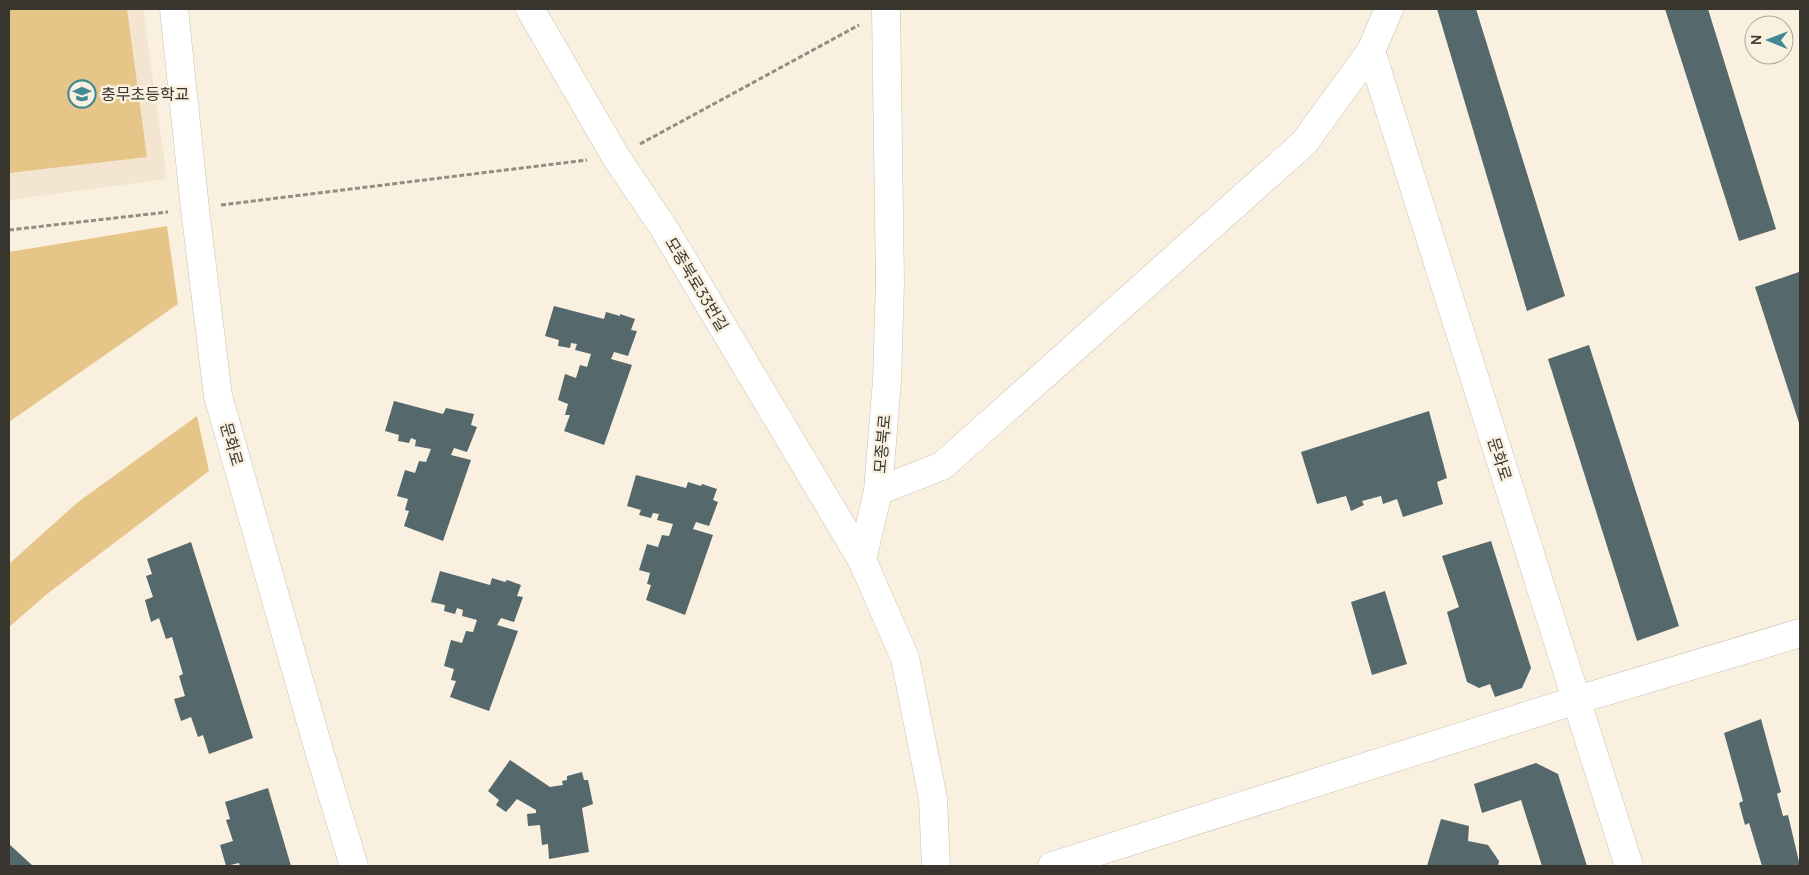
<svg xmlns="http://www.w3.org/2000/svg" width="1809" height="875" font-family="Manrope,'Noto Sans KR',sans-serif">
<rect width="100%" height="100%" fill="#faf0e0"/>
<!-- built -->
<path fill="#f3e5cf" d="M9,9H143L167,179L9,200Z"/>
<!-- green -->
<g fill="#e6c589">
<path d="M9,9H127L147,157L9,173Z"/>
<path d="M167,226L178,304L9,422V252Z"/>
<path d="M197,416L209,471L47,594L9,627V564L78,502Z"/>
</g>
<!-- building -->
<g fill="#55686b">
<path d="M1437,9H1476L1565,296L1527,311Z"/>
<path d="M1665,9H1708L1776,229L1739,241Z"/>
<path d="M1799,272L1800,277V426L1755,287Z"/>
<path d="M554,306L604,319L606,312L620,316V314L635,319L631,330L637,331L628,356L614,352L611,359L632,365L604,445L564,431L570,415H565L568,404L558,400L565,374L576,378L580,365L587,367L591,354L575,350L577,344L571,343L570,348L558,346L559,340L545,336Z"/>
<path d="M1589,345L1679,626L1637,641L1548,359Z"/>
<path d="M394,401L443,414L446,408L474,414L471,425L477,427L467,452L454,448L451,455L471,460L443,541L404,526L409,511L405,510L408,499L397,496L405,470L415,473L419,461L426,462L431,449L415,446L416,440L411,438L409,443L398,441L399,435L385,431Z"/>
<path d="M1429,411L1447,478L1437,482L1443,504L1403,517L1397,499L1383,504L1381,496L1362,501L1364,505L1351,511L1346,496L1317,504L1301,452Z"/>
<path d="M636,475L686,488L688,482L701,486L702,484L717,489L713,500L718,502L709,526L696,522L693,529L713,535L685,615L646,600L651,585L647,584L650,573L639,570L647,544L658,547L662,535L669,536L673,524L657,520L659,514L653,513L651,518L639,515L641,510L627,506Z"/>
<path d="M1491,541L1531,668L1522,688L1495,697L1490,684L1479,688L1467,682L1447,612L1459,607L1442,556Z"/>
<path d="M191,542L253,738L209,754L203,735L198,737L191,717L181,721L174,699L185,696L179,676L183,674L172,637L166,639L159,618L151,622L145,600L153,597L146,576L152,574L147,559Z"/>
<path d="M440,571L490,585L492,578L505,582L507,580L521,585L517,596L523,597L514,622L501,618L497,625L518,631L489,711L450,697L456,681L451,680L454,669L444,666L451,640L462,643L466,631L473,632L477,620L462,616L463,610L457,608L455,614L444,611L445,605L431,602Z"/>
<path d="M1385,591L1407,664L1372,675L1351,602Z"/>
<path d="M1761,719L1781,792L1777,794L1783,816L1788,815L1800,866H1762L1749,823L1745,825L1739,803L1743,801L1724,733Z"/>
<path d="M510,760L550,787L563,785L562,781L567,780V776L582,772L584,780H588L593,804L582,808L589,852L549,859L548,844L542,845L540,825L528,826L527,814L536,813V810L517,799L506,812L496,805L499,800L488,791Z"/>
<path d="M1536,763L1558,774L1587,866H1542L1521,800L1482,813L1474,784Z"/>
<path d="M268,788L291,866H240L239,863L226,866L220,845L233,841L226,820L230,819L225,802Z"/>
<path d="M1441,819L1469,826L1468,841L1488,845L1499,861L1498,866H1427Z"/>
<path d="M9,844L33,866H9Z"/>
</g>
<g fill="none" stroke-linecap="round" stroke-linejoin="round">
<!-- minor casing -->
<g stroke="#cbc2b3" stroke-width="29">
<g id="minor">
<path d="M174,9L195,209L218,396L320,754L354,866"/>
<path d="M530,9L616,157L665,230L862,560L905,658L933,799L936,866"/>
<path d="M1371,51L1629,866"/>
<path d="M878,491L942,466L1304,143L1371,51L1389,9"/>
<path d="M862,560L878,491L887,381L890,282L886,9"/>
<path d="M1052,866L1577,700L1800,633"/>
</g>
</g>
<!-- path -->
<g stroke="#928c81" stroke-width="3" stroke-dasharray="5 2.5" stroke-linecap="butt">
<path d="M640,144L859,25"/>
<path d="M221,205L587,160"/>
<path d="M9,230L168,212"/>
</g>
<!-- minor -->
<use href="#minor" stroke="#fff" stroke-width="28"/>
</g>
<!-- icons -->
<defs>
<g id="school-ring" transform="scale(1.4375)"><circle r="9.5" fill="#faf0e0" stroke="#438993" stroke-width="1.5"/><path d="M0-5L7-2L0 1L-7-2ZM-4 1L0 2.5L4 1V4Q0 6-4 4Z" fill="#438993"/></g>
</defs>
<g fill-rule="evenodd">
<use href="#school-ring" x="82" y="94"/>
</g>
<g text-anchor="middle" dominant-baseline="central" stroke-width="5" stroke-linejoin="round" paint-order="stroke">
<!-- poi labels -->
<g font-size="16" fill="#393630" stroke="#faf0e0" text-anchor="start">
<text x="101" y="94">충무초등학교</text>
</g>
<!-- street labels -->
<g font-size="16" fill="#393630" stroke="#faf0e0">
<text transform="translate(697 284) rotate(59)">모종북로33번길</text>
<text transform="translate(232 444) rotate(74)">문화로</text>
<text transform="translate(882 444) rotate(-85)">모종북로</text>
<text transform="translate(1500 459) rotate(72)">문화로</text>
</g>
</g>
<!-- border -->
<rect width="1809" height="875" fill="none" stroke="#393630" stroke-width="20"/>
<!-- north arrow -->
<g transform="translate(1769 40) rotate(271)"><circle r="24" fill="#faf0e0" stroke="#ada69a"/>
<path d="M0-4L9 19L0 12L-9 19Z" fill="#438993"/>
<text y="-8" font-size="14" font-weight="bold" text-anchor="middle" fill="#393630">N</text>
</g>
</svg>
